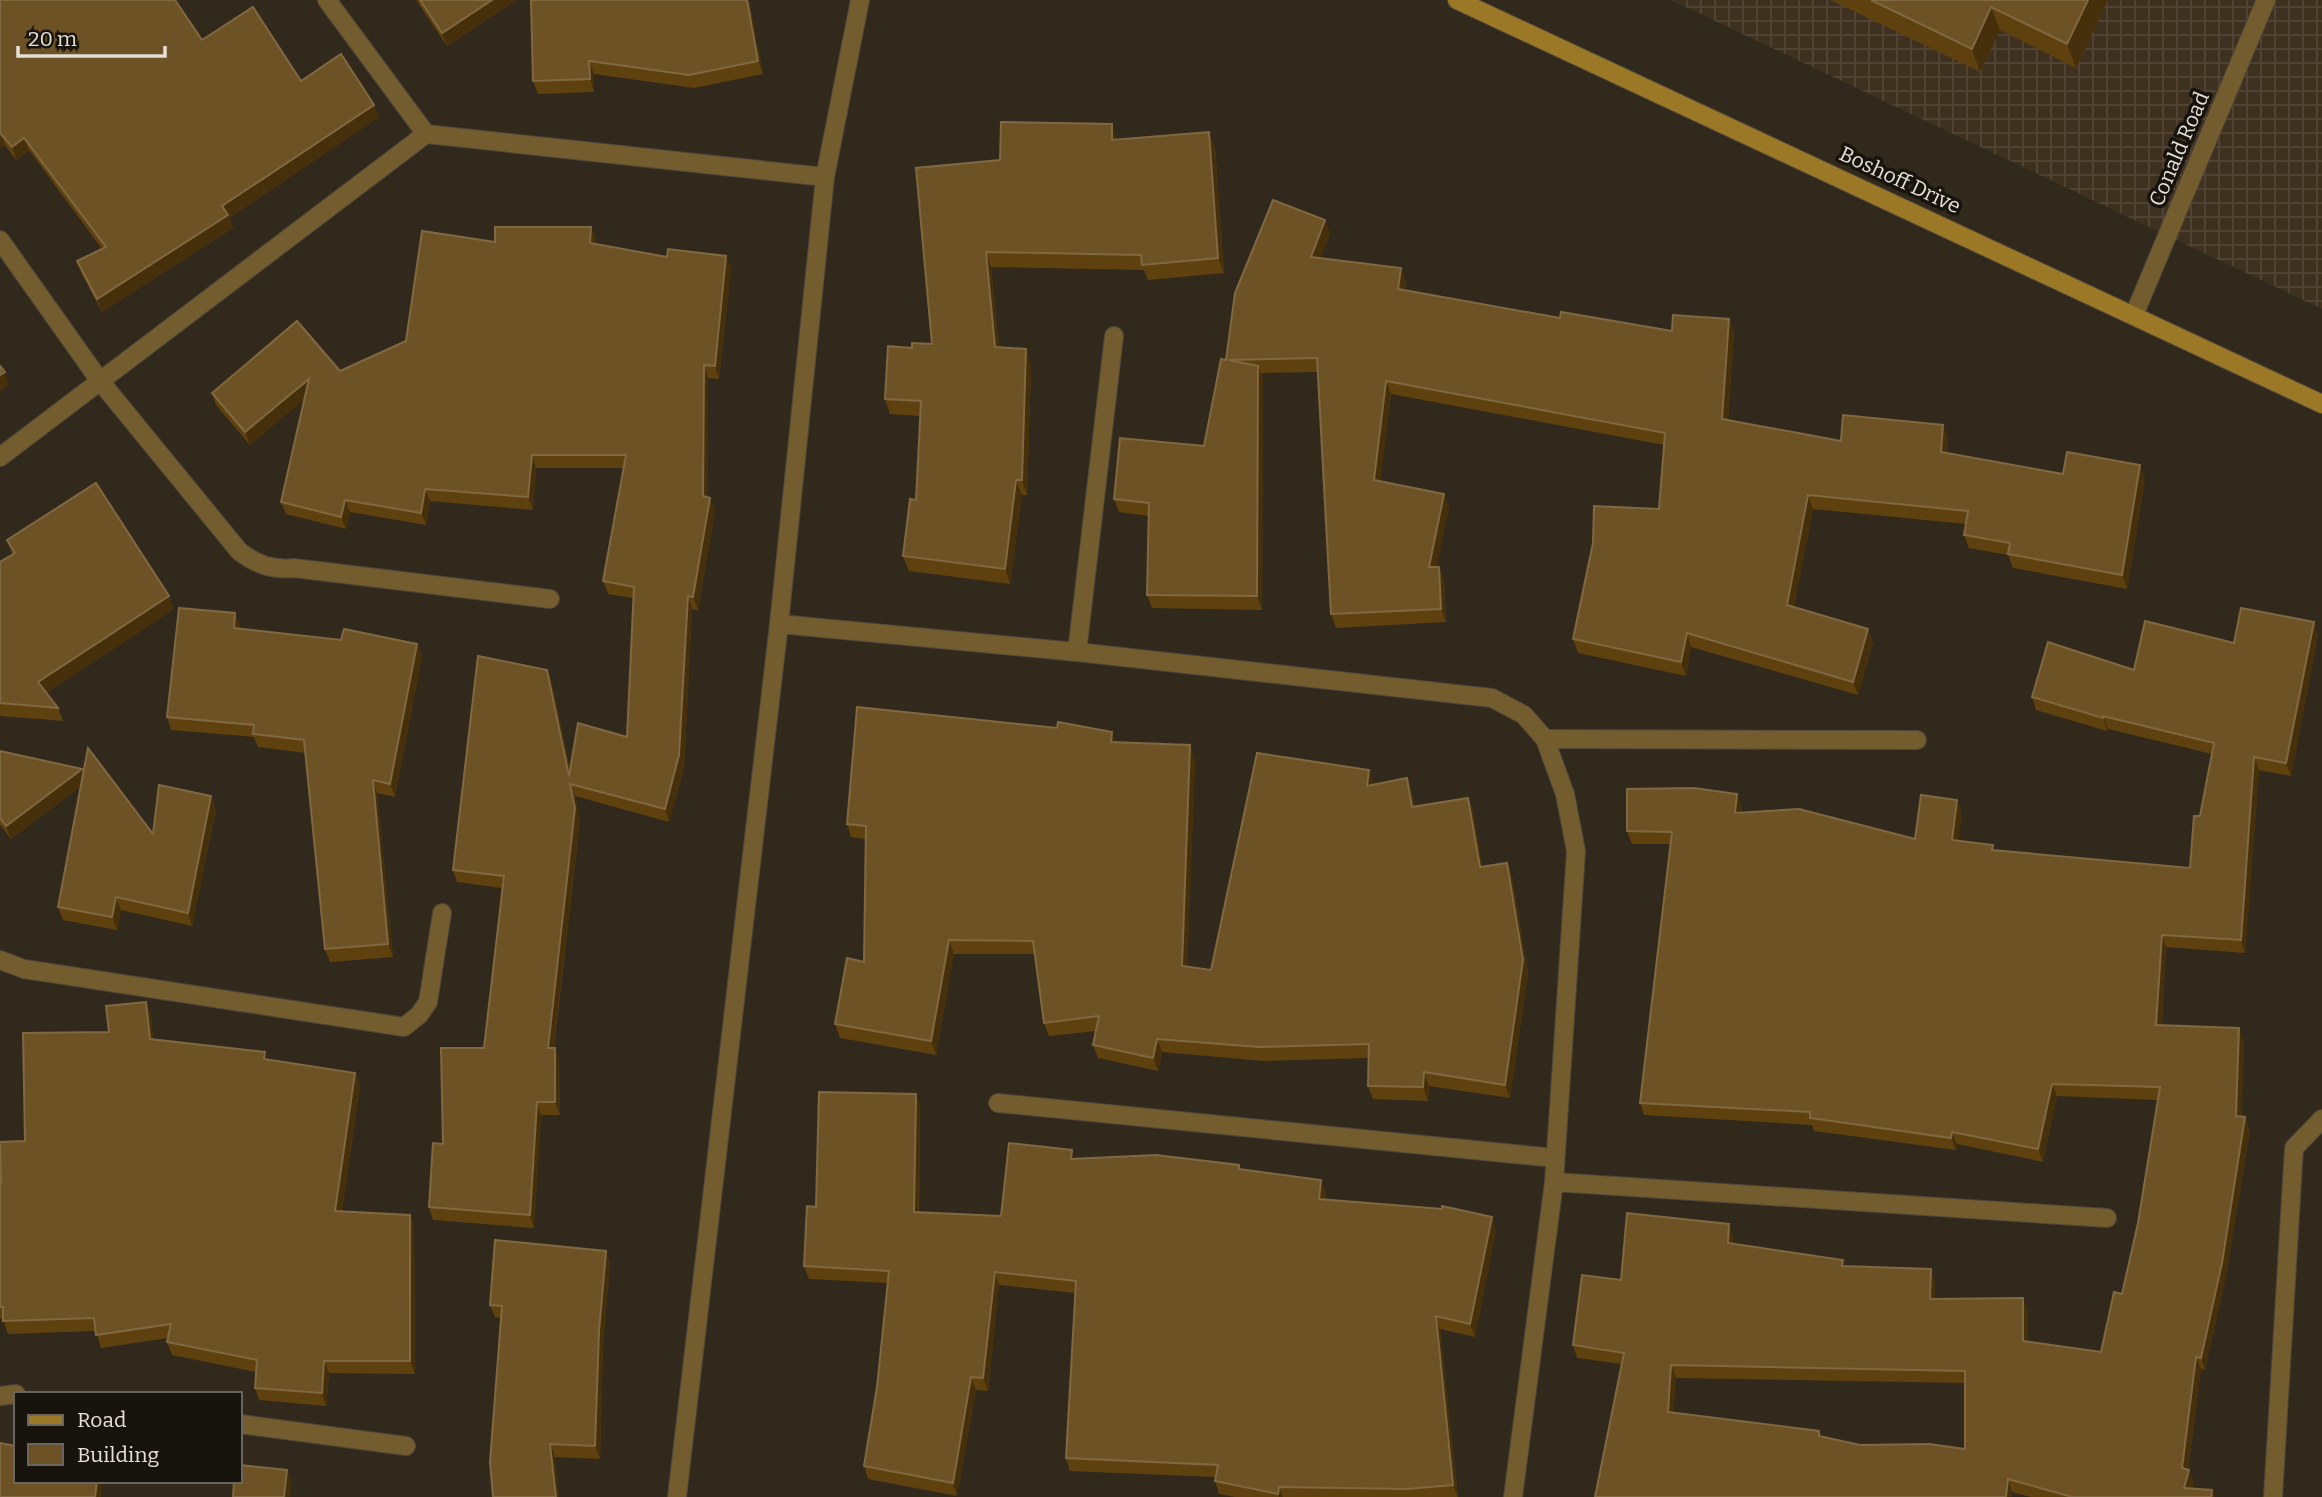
<svg xmlns="http://www.w3.org/2000/svg" width="2322" height="1497" font-family="Bitter,serif">
<defs>
<pattern id="industrial-grid" width="8" height="8" patternUnits="userSpaceOnUse" patternTransform="scale(1.75)"><rect width="8" height="8" fill="#3f3120"/><path d="M0 4h8M4 0v8" fill="none" stroke="#524535"/></pattern>
</defs>
<rect width="100%" height="100%" fill="#32291d"/>
<!-- industrial -->
<path fill="url(#industrial-grid)" d="M1671,0H2322V309Z"/>
<g fill="none" stroke-linecap="round" stroke-linejoin="round">
<!-- street casing -->
<g stroke="#4f463b" stroke-width="20">
<g id="street">
<path d="M327,0L426,134"/>
<path d="M0,240L100,381L239,551C257,565 272,570 294,568L550,599"/>
<path d="M2134,315L2266,0"/>
<path d="M0,457L426,134L825,177"/>
<path d="M779,624L1077,652L1492,698L1524,715L1545,739L1565,794L1576,851L1554,1182L1513,1497"/>
<path d="M1077,652L1114,336"/>
<path d="M1545,739L1917,740"/>
<path d="M0,960L24,969L404,1027L419,1015L428,1002L442,913"/>
<path d="M998,1103L1555,1158"/>
<path d="M1554,1182L2107,1218"/>
<path d="M0,1396L16,1394"/>
<path d="M240,1424L406,1446"/>
<path d="M677,1497L779,624L825,177L860,0"/>
<path d="M2273,1497L2294,1148L2322,1119"/>
</g>
</g>
<!-- secondary casing -->
<g stroke="#4f463b" stroke-width="20">
<path id="secondary" d="M1457,0L2322,404"/>
</g>
<!-- street -->
<use href="#street" stroke="#735d2e" stroke-width="18"/>
<!-- secondary -->
<use href="#secondary" stroke="#9b7825" stroke-width="18"/>
</g>
<!-- wall -->
<g fill="#5e410f" fill-rule="evenodd">
<path d="M0,0L202,40L301,81L379,117L229,218L233,228L102,312L82,274L77,261L102,249L29,150L16,160L5,145L0,148Z"/>
<path d="M416,0H516L447,46Z"/>
<path d="M749,0L763,74L694,88L594,74V92L538,94L533,81Z"/>
<path d="M1831,0H2108L2076,68L2000,30L1980,72Z"/>
<path d="M1117,139L1215,147L1224,273L1148,280L1144,270L991,267L999,348L1031,364L1027,495H1022L1010,584L909,571L903,556L916,500L920,416L890,414L885,399L912,348L932,344L1000,160Z"/>
<path d="M1325,220L1330,234L1320,258L1406,281L1405,290L1560,318L1672,331L1729,319L1734,332L1728,420L1841,441L1948,438L1947,453L2063,474L2140,465L2145,479L2127,589L2013,568L2008,555L1969,548L1964,535L1966,524L1813,509L1794,607L1873,643L1858,695L1691,647L1686,676L1578,653L1573,639L1659,509L1664,445L1391,394L1380,481L1449,508L1436,567H1439L1444,580L1446,622L1336,628L1331,614L1318,372L1261,373L1263,380L1262,610L1152,608L1147,595L1149,516L1119,512L1114,499L1204,446L1226,360Z"/>
<path d="M591,227L596,239L595,244L667,257L726,256L731,269L719,379L708,378V497L715,510L698,610L692,609L684,768L669,822L575,796L580,821L554,1048L559,1060L560,1115H541L534,1228L433,1220L429,1207L443,1144L484,1048L502,888L457,882L453,870L547,670L552,683L570,770L627,737L633,598L608,594L603,581L624,468H536L533,510L430,501L426,525L350,512L346,529L286,514L281,502L304,399L250,445L216,405L212,393L340,371L406,341L495,242Z"/>
<path d="M7,540L174,609L46,693L58,708L63,721L0,716V562L12,554Z"/>
<path d="M235,613L240,626V629L341,640L417,644L422,656L395,797L377,793L393,957L330,962L325,949L306,753L258,747L254,737L171,730L167,717Z"/>
<path d="M2318,635L2291,776L2259,770L2245,953L2166,947L2162,1025L2244,1041L2241,1117L2250,1130L2226,1276L2205,1370L2201,1369L2188,1470L2194,1483L2192,1488L2212,1490L2214,1497H2031L2012,1492V1497H1595L1622,1364L1577,1358L1573,1345L1621,1280L1729,1224L1733,1237V1244L1845,1267L1935,1282V1299L2028,1311V1342L2101,1352L2122,1294L2138,1223L2158,1100L2057,1096L2043,1162L1957,1144L1956,1150L1814,1131L1812,1125L1644,1115L1640,1103L1670,844H1632L1627,831L1742,806L1741,812L1915,839L1957,800L1962,813L1958,841L1995,850L2190,868L2212,754L2108,729L2107,731L2036,710L2032,697L2234,643ZM1676,1378L1965,1383V1449L1860,1445L1821,1436L1819,1431L1673,1413Z"/>
<path d="M1116,742L1195,759L1187,967L1211,970L1374,784L1412,792L1415,807L1473,811L1482,867L1512,876L1528,973L1510,1098L1429,1086L1428,1101L1373,1099L1368,1086L1369,1058L1264,1061L1162,1052L1158,1071L1098,1058L1093,1045L1096,1031L1049,1036L1044,1023L1035,954H954L936,1055L840,1038L835,1024L864,962L865,839L851,837L847,824Z"/>
<path d="M0,751L82,769L84,773L153,834L216,809L192,926L121,910L117,930L63,920L58,907L81,786L11,839L0,825Z"/>
<path d="M151,1015L153,1039L268,1060L355,1073L360,1085L342,1211L410,1215L414,1228L415,1374L329,1373L326,1406L259,1400L255,1388L256,1372L172,1355L167,1342L168,1338L101,1348L96,1331L8,1334L3,1319H0V1183H1L25,1141L109,1032Z"/>
<path d="M916,1094L920,1107L919,1212L1001,1216L1075,1159L1241,1170L1326,1193L1325,1199L1496,1230L1475,1337L1440,1329L1458,1497H1235L1219,1494L1215,1481V1477L1070,1471L1066,1458L1075,1293L999,1285L988,1391L976,1390L957,1496L868,1479L864,1466L877,1387L887,1283L809,1279L804,1266L816,1207Z"/>
<path d="M606,1251L610,1264L603,1344L600,1459L555,1457L501,1318L495,1317L490,1305Z"/>
</g>
<!-- shaded-wall -->
<g fill="#46300c">
<path d="M492,0H516L447,46L442,33Z"/>
<path d="M747,0H749L763,74L758,61Z"/>
<path d="M2088,0H2108L2076,68L2067,44Z"/>
<path d="M1991,7L2000,30L1980,72L1972,49Z"/>
<path d="M589,61L594,74V92L590,79Z"/>
<path d="M374,105L379,117L229,218L233,228L102,312L97,299L222,206Z"/>
<path d="M1112,124L1117,139L1112,140Z"/>
<path d="M1,132L5,145L0,148V133Z"/>
<path d="M1209,132L1215,147L1224,273L1218,258Z"/>
<path d="M24,138L29,150L16,160L12,147Z"/>
<path d="M1325,220L1330,234L1316,270L1311,257Z"/>
<path d="M591,227L596,239L595,255L590,243Z"/>
<path d="M986,252L991,267L1000,362L995,347Z"/>
<path d="M726,256L731,269L719,379L715,366Z"/>
<path d="M1401,268L1406,281L1403,303L1398,289Z"/>
<path d="M1729,319L1734,332L1727,432L1722,419Z"/>
<path d="M1026,349L1031,364L1027,495L1022,480Z"/>
<path d="M704,365L708,378V509L703,496Z"/>
<path d="M1258,366L1263,380L1262,610L1257,596Z"/>
<path d="M5,372L9,385L0,392V375Z"/>
<path d="M309,379L314,391L250,445L245,432Z"/>
<path d="M1386,381L1391,394L1379,493L1374,480Z"/>
<path d="M1943,425L1948,438L1946,466L1941,452Z"/>
<path d="M532,455L536,468L533,510L528,497Z"/>
<path d="M2140,465L2145,479L2127,589L2122,575Z"/>
<path d="M1016,480L1022,495L1010,584L1005,569Z"/>
<path d="M425,489L430,501L426,525L421,513Z"/>
<path d="M1444,494L1449,508L1434,581L1429,567Z"/>
<path d="M1808,495L1813,509L1792,618L1787,605Z"/>
<path d="M710,498L715,510L698,610L693,597Z"/>
<path d="M345,500L350,512L346,529L341,517Z"/>
<path d="M1439,567L1444,580L1446,622L1441,609Z"/>
<path d="M169,596L174,609L43,695L38,682Z"/>
<path d="M688,596L692,609L684,768L669,822L665,809Z"/>
<path d="M235,613L240,626L239,641L234,628Z"/>
<path d="M2314,622L2318,635L2291,776L2286,763Z"/>
<path d="M1868,629L1873,643L1858,695L1853,682Z"/>
<path d="M1687,633L1691,647L1686,676L1681,662Z"/>
<path d="M417,644L422,656L395,797L390,784Z"/>
<path d="M547,670L552,683L572,784L569,776Z"/>
<path d="M2103,716L2108,729L2107,731L2103,718Z"/>
<path d="M1112,732L1117,745L1111,742Z"/>
<path d="M1190,745L1195,759L1187,980L1182,966Z"/>
<path d="M2254,757L2259,770L2245,953L2241,940Z"/>
<path d="M82,769L87,781L11,839L6,826Z"/>
<path d="M1369,770L1374,784L1372,799L1367,786Z"/>
<path d="M1407,778L1412,792L1417,821L1412,807Z"/>
<path d="M373,780L377,793L393,957L388,944Z"/>
<path d="M570,784L575,796L580,821L552,1060L548,1048Z"/>
<path d="M1737,794L1742,806L1739,825L1735,813Z"/>
<path d="M211,796L216,809L192,926L188,913Z"/>
<path d="M1468,798L1473,811L1485,880L1480,867Z"/>
<path d="M1957,800L1962,813L1957,853L1952,840Z"/>
<path d="M1507,863L1512,876L1528,973L1510,1098L1505,1085Z"/>
<path d="M116,897L121,910L117,930L112,917Z"/>
<path d="M2162,935L2166,947L2161,1038L2156,1025Z"/>
<path d="M949,940L954,954L936,1055L931,1041Z"/>
<path d="M146,1002L151,1015L154,1052L150,1039Z"/>
<path d="M2239,1028L2244,1041L2241,1129L2236,1116Z"/>
<path d="M1157,1039L1162,1052L1158,1071L1153,1058Z"/>
<path d="M555,1048L559,1060L560,1115L555,1102Z"/>
<path d="M1424,1072L1429,1086L1428,1101L1423,1087Z"/>
<path d="M355,1073L360,1085L340,1223L335,1211Z"/>
<path d="M2052,1084L2057,1096L2043,1162L2038,1149Z"/>
<path d="M916,1094L920,1107L918,1225L914,1212Z"/>
<path d="M537,1102L541,1115L534,1228L530,1215Z"/>
<path d="M2245,1117L2250,1130L2226,1276L2205,1370L2201,1358Z"/>
<path d="M1952,1132L1957,1144L1956,1150L1951,1138Z"/>
<path d="M1321,1180L1326,1193L1323,1211L1319,1199Z"/>
<path d="M410,1215L414,1228L415,1374L410,1361Z"/>
<path d="M1492,1217L1496,1230L1475,1337L1470,1324Z"/>
<path d="M1729,1224L1733,1237L1732,1256L1728,1243Z"/>
<path d="M606,1251L610,1264L603,1344L600,1459L595,1446L599,1331Z"/>
<path d="M1931,1269L1935,1282V1311L1930,1299Z"/>
<path d="M995,1272L999,1285L988,1391L983,1378Z"/>
<path d="M2023,1298L2028,1311V1354L2023,1341Z"/>
<path d="M1436,1316L1440,1329L1458,1497L1453,1485Z"/>
<path d="M2196,1357L2201,1369L2187,1476L2189,1470L2194,1483L2190,1497L2184,1488L2182,1468Z"/>
<path d="M324,1361L329,1373L326,1406L322,1393Z"/>
<path d="M1671,1365L1676,1378L1672,1425L1668,1412Z"/>
<path d="M971,1377L976,1390L957,1496L953,1483Z"/>
<path d="M550,1444L555,1457L559,1497H556Z"/>
<path d="M287,1470L291,1482L290,1497H284Z"/>
<path d="M2008,1479L2012,1492V1497H2006Z"/>
<path d="M97,1481H103L101,1497H95Z"/>
<path d="M1279,1487L1283,1497H1279L1278,1494Z"/>
</g>
<!-- building -->
<g fill="#6d5225" stroke="#806841" stroke-width="2" fill-rule="evenodd">
<path d="M0,0H175L202,40L253,7L301,81L341,54L374,105L222,206L228,215L97,299L77,261L106,247L24,138L12,147L0,133Z"/>
<path d="M420,0H492L442,33Z"/>
<path d="M531,0H747L758,61L689,75L589,61L590,79L533,81Z"/>
<path d="M1871,0H2088L2067,44L1991,7L1972,49Z"/>
<path d="M1001,122L1112,124V140L1209,132L1218,258L1142,265L1141,255L986,252L995,347L1026,349L1022,480H1016L1005,569L903,556L910,499L916,500L921,401L885,399L888,346L912,348V343L932,344L916,168L1000,160Z"/>
<path d="M1273,200L1325,220L1311,257L1401,268L1398,289L1560,318L1561,312L1672,331L1673,315L1729,319L1722,419L1841,441L1843,415L1943,425L1941,452L2063,474L2067,452L2140,465L2122,575L2008,554L2010,543L1964,535L1968,511L1808,495L1787,605L1868,629L1853,682L1687,633L1681,662L1573,639L1593,543L1594,506L1659,509L1665,433L1386,381L1374,480L1444,494L1429,567H1439L1441,609L1331,614L1317,358L1229,360L1258,366L1257,596L1147,595L1149,503L1114,499L1120,438L1204,446L1221,359L1226,360L1235,293Z"/>
<path d="M495,227H591L590,243L667,257L668,249L726,256L715,366L704,365L703,496L710,498L693,597L688,596L679,755L665,809L570,784L575,808L548,1048H555V1102H537L530,1215L429,1207L433,1143L443,1144L441,1048H484L504,876L453,870L478,656L547,670L569,776L578,723L627,737L634,587L603,581L626,455H532L528,497L425,489L421,513L345,500L341,517L281,502L309,379L245,432L212,393L297,321L340,371L406,341L422,231L495,242Z"/>
<path d="M0,366L5,372L0,375Z"/>
<path d="M96,483L169,596L38,682L58,708L0,703V562L15,553L7,540Z"/>
<path d="M179,608L235,613L234,628L341,640L344,629L417,644L390,784L373,780L388,944L325,949L304,740L253,734L254,725L167,717Z"/>
<path d="M2241,608L2314,622L2286,763L2254,757L2241,940L2162,935L2156,1025L2239,1028L2236,1116L2245,1117L2222,1263L2201,1358L2196,1357L2182,1468L2189,1470L2184,1488L2212,1490L2211,1497H2072L2008,1479L2006,1497H1595L1624,1353L1573,1345L1582,1275L1621,1280L1627,1213L1729,1224L1728,1243L1843,1260L1842,1266L1931,1269L1930,1299L2023,1298V1341L2101,1352L2114,1292L2122,1294L2138,1223L2160,1087L2052,1084L2038,1149L1952,1132L1951,1138L1810,1118V1112L1640,1103L1672,832L1627,831V789L1694,788L1737,794L1735,813L1799,809L1915,839L1921,795L1957,800L1952,840L1993,845L1992,850L2190,868L2194,816H2200L2214,743L2103,716V718L2032,697L2048,642L2134,670L2145,621L2234,643ZM1671,1365L1965,1371V1449L1929,1444L1860,1445L1819,1436V1431L1668,1412Z"/>
<path d="M857,707L1057,728L1058,722L1112,732L1111,742L1190,745L1182,966L1211,970L1257,753L1369,770L1367,786L1407,778L1412,807L1468,798L1480,867L1507,863L1523,960L1505,1085L1424,1072L1423,1087L1368,1086L1369,1044L1259,1047L1157,1039L1153,1058L1093,1045L1099,1016L1044,1023L1033,941L949,940L931,1041L835,1024L847,958L864,962L866,826L847,824Z"/>
<path d="M88,748L153,834L159,785L211,796L188,913L116,897L112,917L58,907Z"/>
<path d="M0,751L82,769L6,826L0,818Z"/>
<path d="M146,1002L150,1039L265,1052L264,1059L355,1073L335,1211L410,1215V1361H324L322,1393L255,1388L257,1360L167,1342L171,1324L96,1335L94,1318L3,1321V1307H0V1183H1L0,1142L25,1141L23,1033L109,1032L106,1006Z"/>
<path d="M819,1092L916,1094L914,1212L1001,1216L1009,1143L1072,1150L1071,1159L1156,1155L1239,1165V1169L1321,1180L1319,1199L1442,1209V1206L1492,1217L1470,1324L1436,1316L1453,1485L1407,1489L1279,1487L1278,1494L1215,1481L1218,1465L1066,1458L1076,1281L995,1272L983,1378L971,1377L953,1483L864,1466L877,1387L889,1271L804,1266L807,1206L816,1207Z"/>
<path d="M495,1240L606,1251L599,1331L595,1446L550,1444L556,1497H493L490,1462L502,1306L490,1305Z"/>
<path d="M0,1443L16,1446V1481H97L95,1497H0Z"/>
<path d="M240,1465L287,1470L284,1497H233L234,1481H240Z"/>
</g>
<g text-anchor="middle" dominant-baseline="central" stroke-width="7" stroke-linejoin="round" paint-order="stroke">
<!-- street labels -->
<g font-size="21" fill="#e7e0d9" stroke="#17130d">
<text transform="translate(2179 149) rotate(-67)">Conald Road</text>
<text transform="translate(1900 180) rotate(25)">Boshoff Drive</text>
</g>
</g>
<!-- legend -->
<rect x="14" y="1392" width="228" height="91" fill="#17130d" stroke="#6a655f" stroke-width="2"/>
<rect x="28" y="1415" width="35" height="10" fill="#9b7825" stroke="#6a655f" stroke-width="2"/>
<text x="77" y="1427" font-size="21" fill="#e7e0d9">Road</text>
<rect x="28" y="1444" width="35" height="21" fill="#6d5225" stroke="#6a655f" stroke-width="2"/>
<text x="77" y="1462" font-size="21" fill="#e7e0d9">Building</text>
<!-- scale -->
<path d="M18 46v10h147v-10" fill="none" stroke="#e7e0d9" stroke-width="3.5"/>
<text x="28" y="46" font-size="21" fill="#e7e0d9" stroke="#17130d" stroke-width="5" paint-order="stroke">20 m</text>
</svg>
